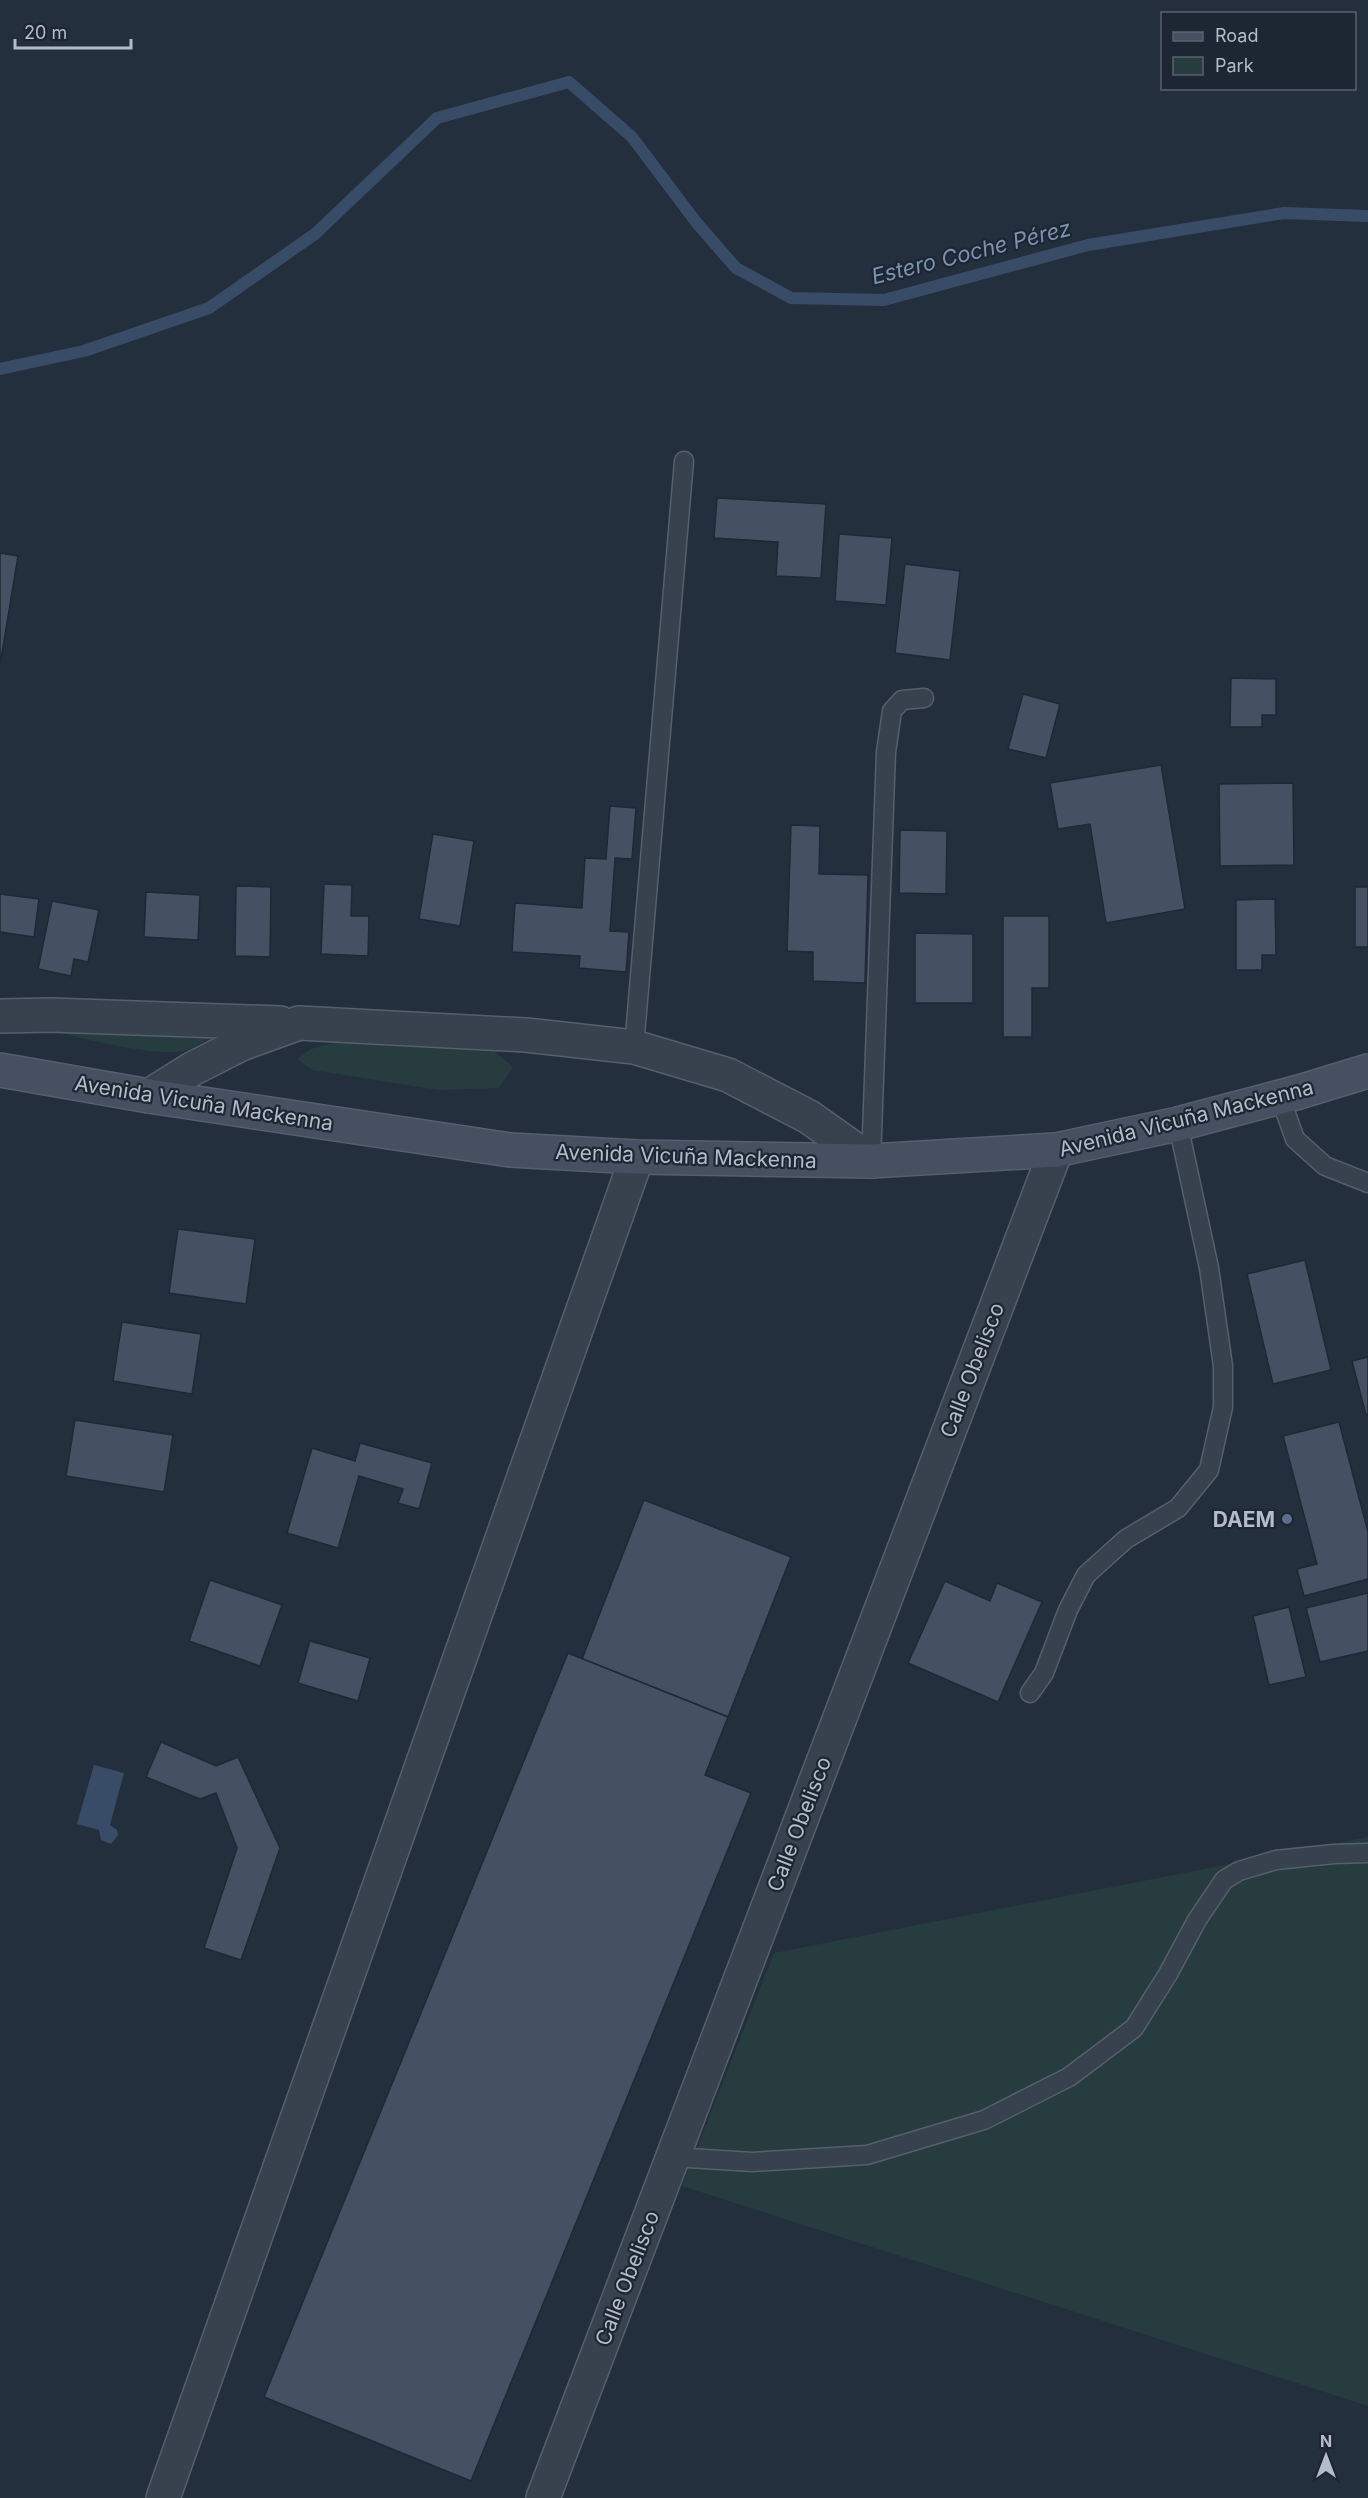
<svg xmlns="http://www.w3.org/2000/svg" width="1368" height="2498" font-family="Inter,sans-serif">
<rect width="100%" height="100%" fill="#242f3e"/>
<!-- green -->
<g fill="#263c3f">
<path d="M38,1028L216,1033C206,1040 196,1048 184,1051C153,1058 71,1035 38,1028Z"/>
<path d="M341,1041L491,1049L513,1067L499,1088L439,1090L312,1070L297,1059L311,1049Z"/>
<path d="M1368,1837V2406L682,2186L774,1953Z"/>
</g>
<!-- water -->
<path fill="#394c67" d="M94,1765L124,1773L110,1825L117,1830L118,1835L111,1844L101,1840L99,1830L77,1824Z"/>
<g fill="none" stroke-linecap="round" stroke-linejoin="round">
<!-- stream -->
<path stroke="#394c67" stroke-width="12" d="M0,369L84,351L209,308L315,234L437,118L569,82L632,137L696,222L736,268L791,298L884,300L1088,245L1284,213L1368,216"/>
</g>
<!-- building -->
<g fill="#455162" stroke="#1f2835" stroke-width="1.5">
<path d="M717,498L826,504L821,578L776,576L778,542L714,538Z"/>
<path d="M839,534L892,538L886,605L835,601Z"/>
<path d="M0,553L18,556L0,665Z"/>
<path d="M905,564L960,571L950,660L895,653Z"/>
<path d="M1231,678L1276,679V715H1262V727H1230Z"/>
<path d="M1023,694L1060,704L1046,758L1008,749Z"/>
<path d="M1161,765L1185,909L1106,923L1090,824L1058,829L1050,783Z"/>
<path d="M1293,783L1294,865L1220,866L1219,784Z"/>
<path d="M610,806L636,808L632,859L615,858L610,931L629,932L626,972L579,968L580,956L512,952L515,903L582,908L585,858L606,859Z"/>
<path d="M791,825L820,826L819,874L868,875L865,983L813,981V952L787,951Z"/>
<path d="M900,830L947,831L946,894L899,893Z"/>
<path d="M433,834L474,841L460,926L419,919Z"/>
<path d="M324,884L352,885L351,916H369L368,956L321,954Z"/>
<path d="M236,886L271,887L270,957L235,956Z"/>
<rect x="1355" y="887" width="13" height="60"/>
<path d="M146,892L200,895L198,940L144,937Z"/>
<path d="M0,894L39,899L34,937L0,932Z"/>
<path d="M1275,899L1276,955H1262V970H1236V900Z"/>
<path d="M52,901L99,910L88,962L74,959L71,976L38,969Z"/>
<path d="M1003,916H1049V988H1032V1037H1003Z"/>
<path d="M915,933L973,934V1003H915Z"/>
<path d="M178,1229L255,1239L246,1304L169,1293Z"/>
<path d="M1305,1260L1331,1370L1273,1384L1247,1274Z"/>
<path d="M122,1322L201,1334L192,1394L113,1381Z"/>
<path d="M1368,1357V1414L1366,1415L1352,1361Z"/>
<path d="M75,1420L173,1435L164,1492L66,1476Z"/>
<path d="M1339,1422L1368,1532V1579L1304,1596L1297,1569L1317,1564L1283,1436Z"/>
<path d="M360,1443L432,1463L419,1509L398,1503L403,1489L359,1476L338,1548L287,1533L312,1448L355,1461Z"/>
<path d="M644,1500L791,1557L728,1717L582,1659Z"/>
<path d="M210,1580L282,1605L260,1666L189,1641Z"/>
<path d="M945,1581L990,1601L997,1583L1042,1602L998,1702L908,1663Z"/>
<path d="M1368,1593V1651L1320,1662L1306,1608Z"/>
<path d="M1289,1607L1306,1677L1269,1685L1253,1616Z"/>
<path d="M310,1641L370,1658L358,1701L298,1683Z"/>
<path d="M568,1653L728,1717L705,1775L751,1793L471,2481L264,2397Z"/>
<path d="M161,1742L216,1766L238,1757L280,1848L241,1960L204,1948L237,1848L216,1793L200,1799L146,1777Z"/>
</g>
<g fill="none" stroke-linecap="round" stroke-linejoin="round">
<!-- service casing -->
<g stroke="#565f6c" stroke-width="21">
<g id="service">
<path d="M634,1047L684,461"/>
<path d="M1280,1097L1295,1139L1325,1166L1368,1183"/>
<path d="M871,1161L886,752L892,711L902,700L924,698"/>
<path d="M1030,1693L1044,1673L1068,1610L1086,1575L1126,1539L1178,1508L1209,1470L1223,1407V1366L1209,1268L1178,1124"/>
<path d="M673,2157L752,2162L867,2155L984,2120L1069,2077L1134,2028L1168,1974L1197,1920L1224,1880L1239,1871L1276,1860L1334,1854L1368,1853"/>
</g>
</g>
<!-- minor casing -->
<g stroke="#565f6c" stroke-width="36">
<g id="minor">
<path d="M0,1016L51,1015L280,1023"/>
<path d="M149,1096L192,1069L241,1044L299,1023L526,1035L634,1047L728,1075L809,1117L871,1161"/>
<path d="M163,2498L637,1157"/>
<path d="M543,2498L1056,1150"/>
</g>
</g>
<!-- secondary casing -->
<g stroke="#565f6c" stroke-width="36">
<path id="secondary" d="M0,1070L149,1096L510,1150L637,1157L871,1161L1056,1150L1178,1124L1299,1092L1368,1071"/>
</g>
<!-- service -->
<use href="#service" stroke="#38414e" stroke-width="18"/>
<!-- minor -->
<use href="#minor" stroke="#38414e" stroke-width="33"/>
<!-- secondary -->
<use href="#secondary" stroke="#465061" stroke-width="33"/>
</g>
<!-- markers -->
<circle fill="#5c6f8a" stroke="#1d2633" stroke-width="2" cx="1287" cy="1519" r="6"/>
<g text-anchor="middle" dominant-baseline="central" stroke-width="4.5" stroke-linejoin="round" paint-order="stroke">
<!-- street labels -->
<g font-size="21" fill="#b4bcc9" stroke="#1d2633">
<text transform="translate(204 1103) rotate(9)">Avenida Vicuña Mackenna</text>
<text transform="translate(1186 1118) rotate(-14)">Avenida Vicuña Mackenna</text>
<text transform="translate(686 1156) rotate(2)">Avenida Vicuña Mackenna</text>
<text transform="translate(972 1370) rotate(-69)">Calle Obelisco</text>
<text transform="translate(799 1824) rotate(-69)">Calle Obelisco</text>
<text transform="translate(627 2278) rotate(-69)">Calle Obelisco</text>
</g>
<!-- poi labels -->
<g font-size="21" font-weight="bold" fill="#b4bcc9" stroke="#1d2633" text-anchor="end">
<text x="1275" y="1519">DAEM</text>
</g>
<!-- water labels -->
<g font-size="22" font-style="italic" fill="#7c92b1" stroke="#1d2633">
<text transform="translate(971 252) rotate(-14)">Estero Coche Pérez</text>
</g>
</g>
<!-- legend -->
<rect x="1161" y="12" width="195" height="78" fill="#1d2633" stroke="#59626f" stroke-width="1.5"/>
<rect x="1173" y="32" width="30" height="9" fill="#465061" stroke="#59626f" stroke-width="1.5"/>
<text x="1215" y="42" font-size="18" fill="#b4bcc9">Road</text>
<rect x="1173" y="57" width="30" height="18" fill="#263c3f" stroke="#59626f" stroke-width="1.5"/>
<text x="1215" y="72" font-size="18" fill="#b4bcc9">Park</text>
<!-- north arrow -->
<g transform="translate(1326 2456)" stroke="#1d2633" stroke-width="4.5" paint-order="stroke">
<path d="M0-4.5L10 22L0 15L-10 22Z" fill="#b4bcc9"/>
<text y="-9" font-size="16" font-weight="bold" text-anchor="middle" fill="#b4bcc9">N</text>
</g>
<!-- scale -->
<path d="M15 39v9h116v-9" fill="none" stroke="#b4bcc9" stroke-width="3"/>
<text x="24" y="39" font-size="18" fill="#b4bcc9" stroke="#1d2633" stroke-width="4.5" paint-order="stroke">20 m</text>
</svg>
